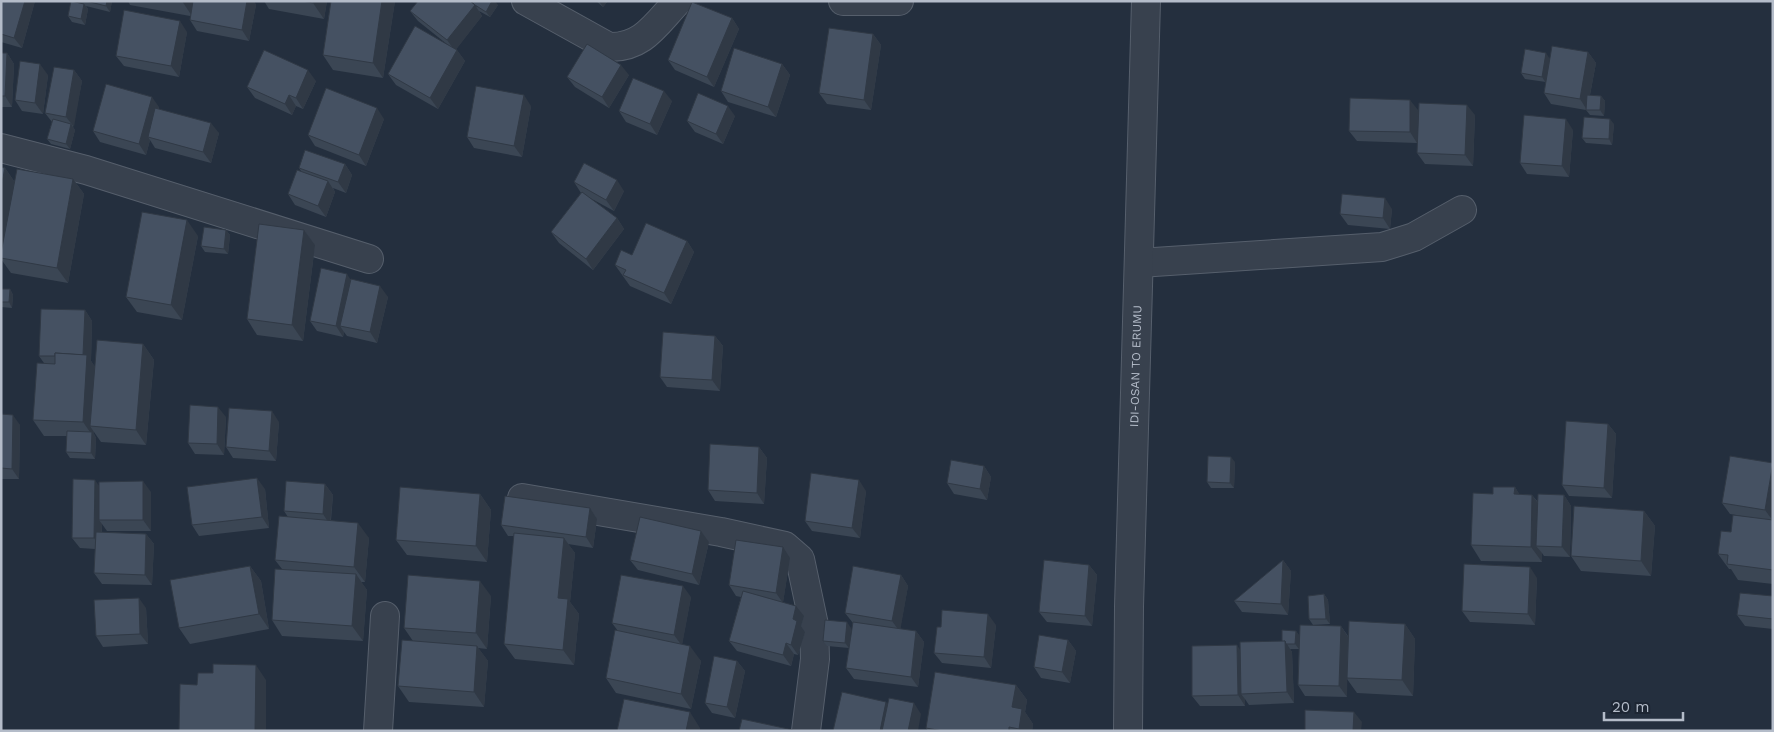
<svg xmlns="http://www.w3.org/2000/svg" width="1774" height="732" font-family="'Work Sans',sans-serif">
<rect width="100%" height="100%" fill="#242f3e"/>
<g fill="none" stroke-linecap="round" stroke-linejoin="round">
<!-- street casing -->
<g stroke="#565f6c" stroke-width="30">
<g id="street">
<path d="M526,1L609,47C643,48 656,24 678,1"/>
<path d="M843,1H899"/>
<path d="M1,148L86,170L369,259"/>
<path d="M1139,263L1382,247L1414,237L1462,210"/>
<path d="M522,498L721,532L785,546L800,559L814,625L815,659L806,731"/>
<path d="M378,731L385,616"/>
<path id="s1" d="M1128,731L1129,607L1146,1"/>
</g>
</g>
<!-- street -->
<use href="#street" stroke="#38414e" stroke-width="28"/>
</g>
<!-- wall -->
<g fill="#3b4654">
<path d="M1,1H35L22,48L1,42Z"/>
<path d="M71,1H112L110,12L86,6L88,9L85,25L72,22L68,16L71,2Z"/>
<path d="M128,1H254L256,5L249,41L197,31L190,20V16L130,5Z"/>
<path d="M264,1H327L324,19L269,9Z"/>
<path d="M331,1H395L383,78L333,70L323,55Z"/>
<path d="M596,1H608L603,7Z"/>
<path d="M498,5L490,17L479,11L482,16L456,49L465,61L438,109L396,85L388,74L448,45L418,21L410,11Z"/>
<path d="M732,18L739,29L714,87L675,70L668,60Z"/>
<path d="M187,32L179,77L124,66L116,56Z"/>
<path d="M873,34L881,45L871,110L827,104L819,93Z"/>
<path d="M1588,52L1596,63L1590,95L1601,96L1605,101L1604,116L1590,115L1586,110L1551,104L1544,93L1546,82L1525,79L1521,73L1550,59Z"/>
<path d="M1,53H7L14,64L12,107H1Z"/>
<path d="M782,64L790,75L776,117L728,102L721,91Z"/>
<path d="M74,70L82,81L73,127L75,130L70,149L51,144L47,139L52,122L45,113Z"/>
<path d="M48,75L43,114L22,111L15,100Z"/>
<path d="M629,75L609,108L575,87L567,77Z"/>
<path d="M316,81L303,109L296,106L292,115L255,98L247,87Z"/>
<path d="M672,101L657,135L626,122L619,111Z"/>
<path d="M531,106L522,157L474,148L467,137Z"/>
<path d="M159,107V109L219,133L211,163L155,148L150,140L146,155L100,142L93,131Z"/>
<path d="M1418,110L1417,143L1357,141L1349,131Z"/>
<path d="M1475,115L1473,166L1425,164L1417,153Z"/>
<path d="M735,116L723,144L695,132L687,121Z"/>
<path d="M384,119L366,166L315,146L308,135Z"/>
<path d="M1614,124L1612,145L1586,143L1582,138Z"/>
<path d="M1573,130L1569,177L1527,174L1520,163Z"/>
<path d="M345,164L352,175L346,193L333,188L335,192L326,217L295,205L288,194L301,171L299,168Z"/>
<path d="M1,167L5,168L14,181L73,179L84,194L68,283L11,273L1,259Z"/>
<path d="M574,182L624,191L614,211L590,198L617,218L624,229L593,270L559,243L551,232L581,193Z"/>
<path d="M1392,209L1390,229L1348,225L1340,214Z"/>
<path d="M226,230L230,235L228,254L205,252L201,246Z"/>
<path d="M304,230L315,245L303,341L257,335L247,319Z"/>
<path d="M198,236L182,320L137,312L126,297Z"/>
<path d="M687,241L694,252L671,304L630,286L615,265L632,255Z"/>
<path d="M350,279L388,297L377,343L347,336L344,332L343,337L317,331L310,321Z"/>
<path d="M1,289H10L13,295L12,308L1,307Z"/>
<path d="M85,310L92,321L91,361L95,367L143,344L154,360L146,445L101,442L94,432V434L96,438L95,459L70,458L66,452L67,436H44L33,420L44,363L39,356Z"/>
<path d="M715,336L723,346L720,391L667,387L660,377Z"/>
<path d="M1,414L20,425L19,479H1Z"/>
<path d="M226,417L224,455L195,454L188,443Z"/>
<path d="M279,422L276,461L233,458L226,447Z"/>
<path d="M1608,424L1616,434L1612,498L1569,496L1562,485Z"/>
<path d="M759,447L767,458L764,504L715,501L708,490Z"/>
<path d="M1235,462L1234,488H1211L1207,482Z"/>
<path d="M1773,463V584L1738,580L1731,569H1729L1718,554L1731,532L1760,519L1730,514L1722,503Z"/>
<path d="M984,466L991,477L987,500L954,494L947,483Z"/>
<path d="M325,484L333,495L331,520L369,538L365,582H361L367,590L363,641L282,636L272,620L282,569L275,560L288,517L284,511Z"/>
<path d="M99,485L151,492V531H107L102,524V532L146,534L154,544L152,585L102,584L94,573L95,549L80,548L72,538Z"/>
<path d="M1515,487L1519,494L1532,495L1538,502L1564,495L1571,506L1570,557L1544,556L1542,553V562L1481,561L1471,545L1493,494Z"/>
<path d="M265,489L269,528L199,536L192,525Z"/>
<path d="M866,491L860,538L812,531L805,521Z"/>
<path d="M480,494L491,510L487,562L407,555L396,540Z"/>
<path d="M590,508L597,519L593,548L568,544L575,553L570,602L579,614L574,665L515,659L504,644L514,536H508L501,525Z"/>
<path d="M1644,511L1655,526L1651,576L1581,571L1571,556Z"/>
<path d="M701,531L709,542L699,585L638,570L630,560Z"/>
<path d="M790,558L783,602L804,616L801,626L805,632L798,655L794,654L791,666L737,651L729,641L741,597L736,596L729,585Z"/>
<path d="M1283,560L1291,571L1288,615L1242,612L1234,601Z"/>
<path d="M1089,565L1097,575L1092,626L1047,622L1039,612Z"/>
<path d="M250,566L261,581L269,629L190,644L179,628Z"/>
<path d="M901,575L908,586L900,629L916,631L924,642L918,687L854,679L846,668L853,623L845,613Z"/>
<path d="M1537,578L1535,625L1470,622L1462,611Z"/>
<path d="M1324,594L1328,600L1330,624L1313,625L1309,619Z"/>
<path d="M491,596L487,649L478,648L488,661L484,707L409,702L398,686L413,641L404,628Z"/>
<path d="M1773,596V629L1745,626L1737,615Z"/>
<path d="M691,597L682,644L701,661L691,709L616,693L606,678L618,631L612,623Z"/>
<path d="M146,608L148,644L103,647L96,636Z"/>
<path d="M1405,624L1415,639L1413,696L1357,693L1347,679V697L1305,696L1298,685L1299,649H1290L1292,652L1294,703L1249,705L1245,699V706H1200L1192,696L1240,650L1282,642L1296,631L1299,636L1341,626L1348,636Z"/>
<path d="M996,625L991,668L942,663L934,653Z"/>
<path d="M851,628L849,648L827,646L823,641Z"/>
<path d="M1068,640L1076,651L1070,683L1041,678L1034,667Z"/>
<path d="M737,661L745,671L735,718L712,713L705,703Z"/>
<path d="M1016,685L1027,700L1025,712L1033,724L1032,731H928L926,728Z"/>
</g>
<!-- shaded-wall -->
<g fill="#303945">
<path d="M25,1H35L22,48L14,38Z"/>
<path d="M107,1H112L110,12L106,6Z"/>
<path d="M182,1H195L192,16Z"/>
<path d="M247,1H254L256,5L249,41L242,30Z"/>
<path d="M314,1H327L324,19L313,3Z"/>
<path d="M382,1H395L383,78L373,63Z"/>
<path d="M492,1H495L498,5L490,17L486,12Z"/>
<path d="M599,1H608L603,7Z"/>
<path d="M84,4L88,9L85,25L81,19Z"/>
<path d="M475,5L482,16L455,51L447,40Z"/>
<path d="M732,18L739,29L714,87L707,77Z"/>
<path d="M180,21L187,32L179,77L171,66Z"/>
<path d="M873,34L881,45L871,110L864,100Z"/>
<path d="M457,50L465,61L438,109L430,98Z"/>
<path d="M1588,52L1596,63L1587,110L1580,99Z"/>
<path d="M7,53L14,64L12,107L5,96Z"/>
<path d="M1546,53L1550,59L1546,83L1542,77Z"/>
<path d="M40,64L48,75L43,114L35,103Z"/>
<path d="M782,64L790,75L776,117L768,107Z"/>
<path d="M621,65L629,75L609,108L602,97Z"/>
<path d="M74,70L82,81L74,127L66,117Z"/>
<path d="M308,70L316,81L303,109L296,98Z"/>
<path d="M664,91L672,101L657,135L650,124Z"/>
<path d="M289,95L296,106L292,115L285,104Z"/>
<path d="M524,95L531,106L522,157L514,146Z"/>
<path d="M1601,96L1605,101L1604,116L1600,110Z"/>
<path d="M152,97L159,107L151,138L148,137L150,140L146,155L139,144Z"/>
<path d="M1410,100L1418,110L1417,143L1410,132Z"/>
<path d="M1467,105L1475,115L1473,166L1465,155Z"/>
<path d="M728,106L735,116L723,144L716,134Z"/>
<path d="M377,108L384,119L366,166L359,155Z"/>
<path d="M1566,119L1573,130L1569,177L1562,166Z"/>
<path d="M1610,119L1614,124L1612,145L1609,139Z"/>
<path d="M211,123L219,133L211,163L203,152Z"/>
<path d="M71,124L75,130L70,149L66,144Z"/>
<path d="M345,164L352,175L346,193L338,182Z"/>
<path d="M5,168L16,184L1,253V187Z"/>
<path d="M73,179L84,194L68,283L57,268Z"/>
<path d="M617,180L624,191L614,211L606,200Z"/>
<path d="M328,181L335,192L326,217L318,206Z"/>
<path d="M1385,198L1392,209L1390,229L1383,218Z"/>
<path d="M617,218L624,229L593,270L586,259Z"/>
<path d="M187,220L198,236L182,320L171,305Z"/>
<path d="M226,230L230,235L228,254L224,249Z"/>
<path d="M304,230L315,245L303,341L292,325Z"/>
<path d="M687,241L694,252L671,304L664,293Z"/>
<path d="M347,274L354,285L340,326L344,332L343,337L336,326Z"/>
<path d="M380,286L388,297L377,343L370,332Z"/>
<path d="M10,289L13,295L12,308L9,302Z"/>
<path d="M85,310L92,321L91,361L98,371L90,426L94,432V434L96,438L95,459L91,453L92,435L83,422V357Z"/>
<path d="M715,336L723,346L720,391L712,380Z"/>
<path d="M143,344L154,360L146,445L136,430Z"/>
<path d="M218,407L226,417L224,455L217,444Z"/>
<path d="M272,411L279,422L276,461L269,451Z"/>
<path d="M13,415L20,425L19,479L12,469Z"/>
<path d="M1608,424L1616,434L1612,498L1604,488Z"/>
<path d="M759,447L767,458L764,504L757,493Z"/>
<path d="M1231,457L1235,462L1234,488L1230,483Z"/>
<path d="M1773,465V521L1765,510Z"/>
<path d="M984,466L991,477L987,500L980,489Z"/>
<path d="M257,478L265,489L269,528L262,517Z"/>
<path d="M95,480L102,490L99,520L102,524L101,549L94,538Z"/>
<path d="M859,480L866,491L860,538L852,528Z"/>
<path d="M143,481L151,492V531L143,520Z"/>
<path d="M325,484L333,495L330,525L323,514Z"/>
<path d="M1515,487L1525,503L1514,494Z"/>
<path d="M480,494L491,510L487,562L476,546Z"/>
<path d="M1532,495L1543,510L1536,546L1542,553V562L1531,547Z"/>
<path d="M1564,495L1571,506L1570,557L1562,547Z"/>
<path d="M590,508L597,519L593,548L586,537Z"/>
<path d="M1644,511L1655,526L1651,576L1641,561Z"/>
<path d="M358,523L369,538L365,582L354,567Z"/>
<path d="M701,531L709,542L699,585L692,574Z"/>
<path d="M146,534L154,544L152,585L145,575Z"/>
<path d="M564,538L575,553L570,602L579,614L574,665L563,650L558,598Z"/>
<path d="M783,547L790,558L783,603L776,593Z"/>
<path d="M1283,560L1291,571L1288,615L1281,604Z"/>
<path d="M1089,565L1097,575L1092,626L1085,616Z"/>
<path d="M250,566L261,581L269,629L259,614Z"/>
<path d="M1530,567L1537,578L1535,625L1528,614Z"/>
<path d="M356,574L367,590L363,641L352,626Z"/>
<path d="M901,575L908,586L900,632L892,621Z"/>
<path d="M480,581L491,596L487,649L476,633Z"/>
<path d="M683,586L691,597L682,646L674,635Z"/>
<path d="M1324,594L1328,600L1330,624L1326,619Z"/>
<path d="M139,598L146,608L148,644L140,634Z"/>
<path d="M796,606L804,616L801,626L805,632L798,655L791,645L793,619Z"/>
<path d="M988,614L996,625L991,668L984,657Z"/>
<path d="M847,622L851,628L849,648L845,643Z"/>
<path d="M1405,624L1415,639L1413,696L1402,680Z"/>
<path d="M1341,626L1348,637L1347,697L1339,686Z"/>
<path d="M916,631L924,642L918,687L911,677Z"/>
<path d="M1296,631L1300,636L1299,649L1295,644Z"/>
<path d="M1068,640L1076,651L1070,683L1062,672Z"/>
<path d="M1285,641L1292,652L1294,703L1287,692Z"/>
<path d="M786,643L794,654L791,666L783,655Z"/>
<path d="M1237,645L1244,656L1241,694L1245,699V706L1238,695Z"/>
<path d="M477,646L488,661L484,707L474,692Z"/>
<path d="M690,646L701,661L691,709L681,694Z"/>
<path d="M737,661L745,671L735,718L727,707Z"/>
<path d="M256,665L266,680V731H255Z"/>
<path d="M1016,685L1027,700L1025,712L1033,724L1032,731H1020L1019,729L1012,707Z"/>
<path d="M886,702L894,712L890,731H880Z"/>
<path d="M914,703L921,714L918,731H908Z"/>
<path d="M690,712L700,728V731H686Z"/>
<path d="M1354,712L1362,722L1361,731H1353Z"/>
</g>
<!-- building -->
<g fill="#455162" stroke="#303945">
<path d="M1,1H25L14,38L1,34Z"/>
<path d="M71,1L84,4L81,19L68,16Z"/>
<path d="M86,1H107L106,6Z"/>
<path d="M193,1H247L242,30L190,20Z"/>
<path d="M302,1H314L313,3Z"/>
<path d="M331,1H382L373,63L323,55Z"/>
<path d="M418,1H470L475,5L447,40L410,11Z"/>
<path d="M471,1H492L486,12L475,5Z"/>
<path d="M692,2L732,18L707,77L668,60Z"/>
<path d="M124,10L180,21L171,66L116,56Z"/>
<path d="M415,26L457,50L430,98L388,74Z"/>
<path d="M829,28L873,34L864,100L819,93Z"/>
<path d="M587,44L621,65L602,97L567,77Z"/>
<path d="M1552,46L1588,52L1580,99L1544,93Z"/>
<path d="M734,48L782,64L768,107L721,91Z"/>
<path d="M1525,49L1546,53L1542,77L1521,73Z"/>
<path d="M264,50L308,70L296,98L289,95L285,104L247,87Z"/>
<path d="M1,53H7L5,96H1Z"/>
<path d="M20,61L40,64L35,103L15,100Z"/>
<path d="M54,67L74,70L66,117L45,113Z"/>
<path d="M633,78L664,91L650,124L619,111Z"/>
<path d="M106,84L152,97L139,144L93,131Z"/>
<path d="M476,86L524,95L514,146L467,137Z"/>
<path d="M326,88L377,108L359,155L308,135Z"/>
<path d="M698,93L728,106L716,134L687,121Z"/>
<path d="M1587,95L1601,96L1600,110H1586Z"/>
<path d="M1350,98L1410,100V132L1349,131Z"/>
<path d="M1419,103L1467,105L1465,155L1417,153Z"/>
<path d="M155,108L211,123L203,152L148,137Z"/>
<path d="M1524,115L1566,119L1562,166L1520,163Z"/>
<path d="M1584,117L1610,119L1609,139L1582,138Z"/>
<path d="M53,119L71,124L66,144L47,139Z"/>
<path d="M305,150L345,164L338,182L299,168Z"/>
<path d="M584,163L617,180L606,200L574,182Z"/>
<path d="M1,167L5,168L1,187Z"/>
<path d="M17,169L73,179L57,268L1,258V253Z"/>
<path d="M297,170L328,181L318,206L288,194Z"/>
<path d="M582,192L617,218L586,259L551,232Z"/>
<path d="M1342,194L1385,198L1383,218L1340,214Z"/>
<path d="M142,212L187,220L171,305L126,297Z"/>
<path d="M646,223L687,241L664,293L623,275L626,270L615,265L621,250L632,255Z"/>
<path d="M259,224L304,230L292,325L247,319Z"/>
<path d="M204,227L226,230L224,249L201,246Z"/>
<path d="M321,268L347,274L336,326L310,321Z"/>
<path d="M351,279L380,286L370,332L340,326Z"/>
<path d="M1,289H10L9,302H1Z"/>
<path d="M41,309L85,310L83,355L55,353V356H39Z"/>
<path d="M663,332L715,336L712,380L660,377Z"/>
<path d="M97,340L143,344L136,430L90,426Z"/>
<path d="M55,353L87,355L83,422L33,420L37,363L55,364Z"/>
<path d="M190,405L218,407L217,444L188,443Z"/>
<path d="M229,408L272,411L269,451L226,447Z"/>
<path d="M1,414L13,415L12,469L1,468Z"/>
<path d="M1566,421L1608,424L1604,488L1562,485Z"/>
<path d="M67,431L92,432L91,453L66,452Z"/>
<path d="M710,444L759,447L757,493L708,490Z"/>
<path d="M1208,456L1231,457L1230,483L1207,482Z"/>
<path d="M1730,456L1773,463L1765,510L1722,503Z"/>
<path d="M951,460L984,466L980,489L947,483Z"/>
<path d="M811,473L859,480L852,528L805,521Z"/>
<path d="M257,478L262,517L192,525L187,487Z"/>
<path d="M73,479L95,480L94,538H72Z"/>
<path d="M143,481V520H99V482Z"/>
<path d="M286,481L325,484L323,514L284,511Z"/>
<path d="M400,487L480,494L476,546L396,540Z"/>
<path d="M1493,487H1515L1514,494L1532,495L1531,547L1471,545L1473,493L1493,494Z"/>
<path d="M1538,494L1564,495L1562,547L1536,546Z"/>
<path d="M505,496L590,508L586,537L501,525Z"/>
<path d="M1574,506L1644,511L1641,561L1571,556Z"/>
<path d="M1733,515L1773,520V570L1727,564L1728,555L1718,554L1721,531L1731,532Z"/>
<path d="M279,516L358,523L354,567L275,560Z"/>
<path d="M640,517L701,531L692,574L630,560Z"/>
<path d="M96,532L146,534L145,575L94,573Z"/>
<path d="M514,533L564,538L558,598L568,599L563,650L504,644Z"/>
<path d="M736,540L783,547L776,593L729,585Z"/>
<path d="M1044,560L1089,565L1085,616L1039,612Z"/>
<path d="M1283,560L1281,604L1234,601Z"/>
<path d="M1464,564L1530,567L1528,614L1462,611Z"/>
<path d="M250,566L259,614L179,628L170,580Z"/>
<path d="M853,566L901,575L892,621L845,613Z"/>
<path d="M275,569L356,574L352,626L272,620Z"/>
<path d="M408,575L480,581L476,633L404,628Z"/>
<path d="M621,575L683,586L674,635L612,623Z"/>
<path d="M743,591L796,606L793,619L797,621L791,645L786,643L783,655L729,641Z"/>
<path d="M1740,593L1773,596V619L1737,615Z"/>
<path d="M1324,594L1326,619H1309L1308,596Z"/>
<path d="M139,598L140,634L96,636L94,600Z"/>
<path d="M942,610L988,614L984,657L934,653L937,627H941Z"/>
<path d="M825,620L847,622L845,643L823,641Z"/>
<path d="M1349,621L1405,624L1402,680L1347,678Z"/>
<path d="M853,622L916,631L911,677L846,668Z"/>
<path d="M1300,625L1341,626L1339,686L1298,685Z"/>
<path d="M615,630L690,646L681,694L606,678Z"/>
<path d="M1282,630L1296,631L1295,644H1286L1285,641L1282,642Z"/>
<path d="M1039,635L1068,640L1062,672L1034,667Z"/>
<path d="M402,640L477,646L474,692L398,686Z"/>
<path d="M1285,641L1287,692L1241,694L1240,642Z"/>
<path d="M1237,645L1238,695L1192,696V646Z"/>
<path d="M714,656L737,661L727,707L705,703Z"/>
<path d="M213,664L256,665L255,731H179L180,684L197,685L198,673H213Z"/>
<path d="M935,672L1016,685L1012,707L1022,709L1019,729L1009,727V731H943L926,728Z"/>
<path d="M842,692L886,702L880,731H833Z"/>
<path d="M889,698L914,703L908,731H882Z"/>
<path d="M624,699L690,712L686,731H617Z"/>
<path d="M1305,710L1354,712L1353,731H1305Z"/>
<path d="M742,719L793,730V731H739Z"/>
</g>
<g text-anchor="middle" dominant-baseline="central" stroke-width="4" stroke-linejoin="round" paint-order="stroke">
<!-- street labels -->
<g font-size="12" fill="#b4bcc9" stroke="#1d2633">
<text stroke="none"><textPath href="#s1" startOffset="365">IDI-OSAN TO ERUMU</textPath></text>
</g>
</g>
<!-- border -->
<rect width="1774" height="732" fill="none" stroke="#b4bcc9" stroke-width="5"/>
<!-- scale -->
<path d="M1604 712v8h79v-8" fill="none" stroke="#b4bcc9" stroke-width="2.5"/>
<text x="1612" y="712" font-size="15" fill="#b4bcc9" stroke="#1d2633" stroke-width="4" paint-order="stroke">20 m</text>
</svg>
